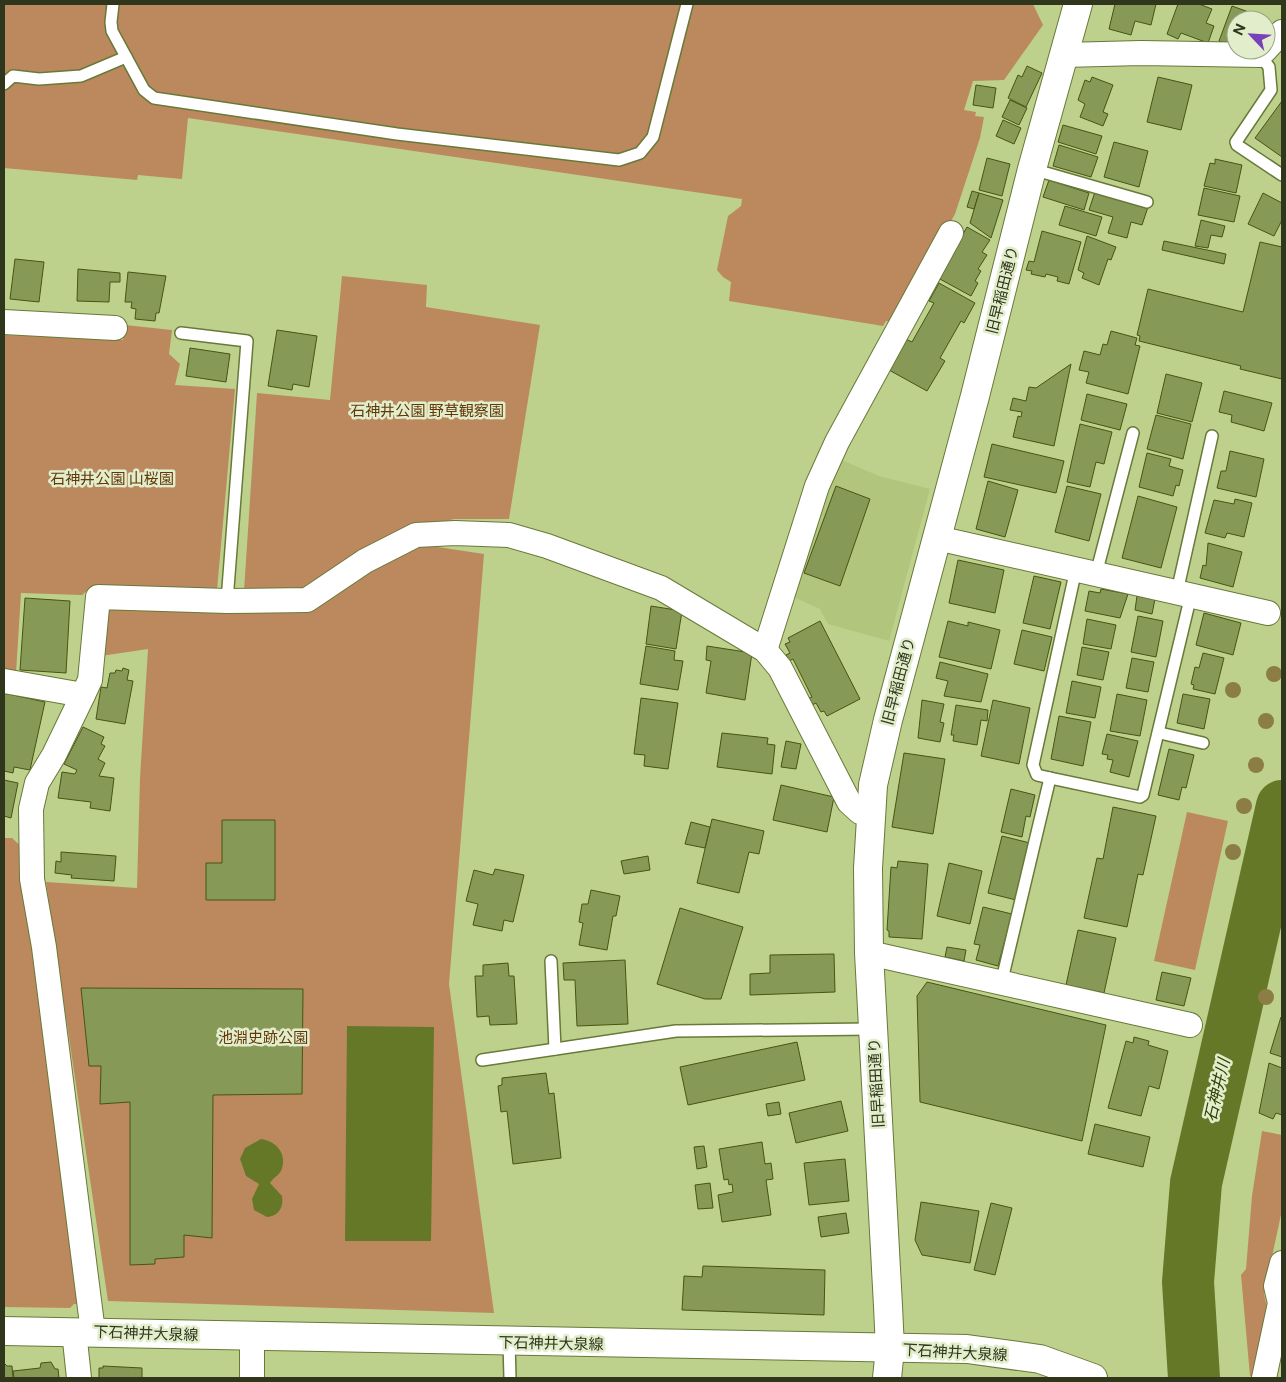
<svg xmlns="http://www.w3.org/2000/svg" width="1286" height="1382" font-family="'Public Sans','Noto Sans JP',sans-serif">
<rect width="100%" height="100%" fill="#bdd18d"/>
<!-- built -->
<path fill="#b1c67c" d="M837,458L879,476L930,489L889,641L828,624L820,609L791,596Z"/>
<!-- green -->
<g fill="#bc895e">
<path d="M4,4H1033L1043,25L1004,80L973,81L964,110L976,112L975,116L984,117L980,138L955,214L895,323L886,321L883,326L729,301L731,282L723,277L717,270L728,216L741,206L742,199L188,118L182,179L138,175L137,180L4,168Z"/>
<path d="M342,276L427,285L426,307L540,325L509,519H454L406,532L307,591H244L257,393L330,400Z"/>
<path d="M125,325L172,330L169,354L180,364L175,385L235,389L217,590L93,586L82,595L21,593L16,673L4,671V335L123,340Z"/>
<path d="M418,544L484,554L449,984L494,1313L108,1301L46,882L137,888L140,778L148,649L101,656L104,616L114,606L344,586Z"/>
<path d="M1187,812L1228,821L1195,970L1154,961Z"/>
<path d="M4,838H12L26,851L81,1304H74L70,1308L4,1307Z"/>
<path d="M1262,1131L1282,1135V1210L1264,1294L1268,1312L1254,1377L1250,1376L1241,1275L1246,1269L1252,1196Z"/>
</g>
<!-- water -->
<g fill="#657828">
<path d="M347,1026L434,1027L431,1241H345Z"/>
<path d="M261,1139C277,1141 288,1155 281,1171C278,1176 273,1178 270,1183L282,1196C284,1208 278,1216 267,1217L254,1210L252,1199L259,1184L246,1176L240,1159L245,1148Z"/>
</g>
<g fill="none" stroke-linecap="round" stroke-linejoin="round">
<!-- river -->
<path stroke="#657828" stroke-width="52" d="M1194,1378L1188,1282L1196,1183L1282,806"/>
</g>
<!-- building -->
<g fill="#879957" stroke="#465511">
<path d="M1115,4H1156L1151,25L1135,21L1131,35L1109,29Z"/>
<path d="M1178,4H1199L1212,9L1206,23L1214,26L1208,43L1181,33L1178,39L1167,34Z"/>
<path d="M1232,6L1257,15L1255,20H1236V42L1233,41L1231,46L1219,41Z"/>
<path d="M1027,66L1042,73L1026,107L1008,98L1018,75L1022,77Z"/>
<path d="M1092,77L1113,85L1103,112L1108,114L1103,126L1080,117L1085,104L1078,100L1085,80L1090,82Z"/>
<path d="M1158,77L1192,85L1181,130L1147,122Z"/>
<path d="M976,85L996,88L993,108L973,105Z"/>
<path d="M1010,100L1027,108L1019,125L1002,117Z"/>
<path d="M1282,101V157L1255,138Z"/>
<path d="M1003,120L1021,128L1014,144L996,136Z"/>
<path d="M1063,125L1102,136L1096,154L1058,142Z"/>
<path d="M1114,142L1148,151L1139,187L1104,177Z"/>
<path d="M1059,145L1098,157L1091,177L1053,166Z"/>
<path d="M987,158L1010,164L1002,196L979,190Z"/>
<path d="M1215,159L1242,165L1236,193L1204,186L1210,163L1215,164Z"/>
<path d="M1049,180L1089,193L1084,210L1043,197Z"/>
<path d="M1204,188L1240,196L1234,222L1198,215Z"/>
<path d="M972,191L979,193L974,209L967,207Z"/>
<path d="M1095,192L1148,207L1142,225L1131,222L1127,238L1108,233L1113,217L1089,210Z"/>
<path d="M979,193L1003,200L991,238L970,223Z"/>
<path d="M1263,193L1282,203V220L1274,236L1248,224Z"/>
<path d="M1065,206L1102,217L1096,236L1059,225Z"/>
<path d="M1201,220L1225,226L1222,237L1211,235L1208,248L1195,246Z"/>
<path d="M967,227L990,240L982,252L987,255L978,269L981,271L975,281L978,283L971,296L938,278Z"/>
<path d="M1042,231L1081,242L1069,284L1057,281L1058,277L1046,274L1045,277L1031,274L1032,271L1026,270L1029,261L1034,262Z"/>
<path d="M1087,236L1116,247L1111,260L1108,259L1099,285L1082,278L1084,273L1078,270Z"/>
<path d="M1164,241L1226,254L1224,264L1162,250Z"/>
<path d="M1260,242L1282,247V379L1240,369L1241,366L1139,341L1140,336L1137,335L1148,289L1243,312Z"/>
<path d="M15,259L44,262L39,302L10,299Z"/>
<path d="M78,269L120,273V282H110L109,302L77,301Z"/>
<path d="M128,272L166,276L159,313H156L155,321L135,319L136,309L131,308L132,302H125Z"/>
<path d="M939,283L975,303L964,323L961,321L940,358L945,361L927,391L889,370L906,339L912,342L934,303L929,301Z"/>
<path d="M277,330L317,336L309,387L293,384L292,390L268,386Z"/>
<path d="M1111,331L1137,338L1135,345L1140,346L1128,394L1086,383L1089,372L1079,370L1084,351L1100,355L1103,344L1107,345Z"/>
<path d="M190,348L230,354L226,382L186,376Z"/>
<path d="M1071,364L1054,446L1013,437L1018,416L1021,417L1022,412L1010,410L1013,398L1026,401L1029,387L1036,388Z"/>
<path d="M1166,374L1202,383L1192,422L1157,413Z"/>
<path d="M1224,391L1272,403L1264,431L1231,422L1232,415L1219,412Z"/>
<path d="M1087,394L1127,404L1120,430L1081,420Z"/>
<path d="M1156,415L1191,424L1183,459L1147,449Z"/>
<path d="M1080,424L1112,432L1104,464L1096,462L1090,487L1067,482Z"/>
<path d="M992,444L1064,461L1056,493L984,477Z"/>
<path d="M1230,451L1264,459L1256,497L1217,488L1221,471H1226Z"/>
<path d="M1147,453L1171,459L1169,466L1183,470L1179,486L1176,485L1173,496L1139,487Z"/>
<path d="M988,481L1018,490L1005,537L976,529Z"/>
<path d="M836,486L870,499L840,586L804,573Z"/>
<path d="M1067,486L1101,494L1089,541L1055,532Z"/>
<path d="M1138,496L1177,507L1161,568L1122,558Z"/>
<path d="M1235,499L1252,503L1244,537L1227,533L1225,538L1205,533L1214,500L1234,504Z"/>
<path d="M1208,543L1242,552L1233,587L1200,578L1203,565L1206,566Z"/>
<path d="M958,560L1004,570L995,613L949,603Z"/>
<path d="M1034,576L1061,582L1050,629L1023,623Z"/>
<path d="M1101,589L1128,594L1120,618L1085,611L1089,591L1100,593Z"/>
<path d="M1137,596L1155,599L1152,614L1135,610Z"/>
<path d="M25,598L70,601L66,673L20,670Z"/>
<path d="M651,606L682,611L676,649L646,644Z"/>
<path d="M1204,613L1241,623L1233,655L1196,645Z"/>
<path d="M1138,616L1163,621L1156,657L1131,652Z"/>
<path d="M1087,619L1116,625L1111,649L1083,644Z"/>
<path d="M820,621L860,699L827,716L824,711L821,712L816,703L812,705L809,698L812,697L793,659L789,661L786,655L790,653L785,644L790,642L788,638Z"/>
<path d="M948,621L968,626V622L1000,630L991,669L939,657Z"/>
<path d="M1022,630L1052,637L1044,671L1014,664Z"/>
<path d="M646,646L675,651L674,660L683,661L678,690L640,684Z"/>
<path d="M707,646L752,653L745,700L706,693L711,661L706,660Z"/>
<path d="M1082,647L1109,652L1103,680L1077,675Z"/>
<path d="M1203,653L1224,658L1215,694L1193,689L1194,685L1191,684L1195,667L1199,668Z"/>
<path d="M1132,658L1154,662L1148,692L1126,688Z"/>
<path d="M940,662L988,674L981,702L944,696L948,681L936,678Z"/>
<path d="M123,668L129,670L127,680L133,681L125,724L96,719L101,687L107,688L110,673H115L116,670L122,671Z"/>
<path d="M1072,681L1101,687L1095,718L1066,713Z"/>
<path d="M4,693L45,702L30,770L14,767L13,773L4,771Z"/>
<path d="M1117,694L1147,700L1140,736L1110,731Z"/>
<path d="M1183,694L1210,699L1204,729L1177,723Z"/>
<path d="M641,698L678,703L668,769L644,766L645,755L634,754Z"/>
<path d="M922,700L944,704L940,722L944,723L940,742L918,738Z"/>
<path d="M993,700L1030,708L1019,764L981,756Z"/>
<path d="M956,705L988,710L987,721L981,720L977,745L953,741L954,735H951Z"/>
<path d="M1059,716L1091,722L1083,766L1051,759Z"/>
<path d="M83,727L104,737L101,744L105,746L98,759L105,763L99,776L114,778L110,811L90,808L91,802L58,798L62,772L75,774L77,770L64,764Z"/>
<path d="M722,733L768,738L767,744L775,745L772,774L717,767Z"/>
<path d="M1107,734L1138,741L1129,777L1110,772L1113,760L1107,759L1108,755L1102,754Z"/>
<path d="M786,741L801,744L796,769L781,767Z"/>
<path d="M1169,749L1194,755L1186,788L1182,787L1179,800L1158,795Z"/>
<path d="M904,753L945,759L933,834L892,827Z"/>
<path d="M4,780L18,783L11,818L4,816Z"/>
<path d="M781,785L834,797L827,832L773,820Z"/>
<path d="M1011,789L1035,795L1030,817L1026,816L1022,837L1001,832Z"/>
<path d="M1113,807L1156,816L1143,875L1138,874L1127,927L1084,918L1097,858L1103,859Z"/>
<path d="M712,819L764,831L759,854L749,852L739,893L697,883Z"/>
<path d="M222,820H275V900H206V863H222Z"/>
<path d="M691,822L710,827L705,848L685,844Z"/>
<path d="M1002,836L1030,843L1016,900L988,893Z"/>
<path d="M61,852L116,856L114,881L71,878L72,875L55,873L56,861L61,862Z"/>
<path d="M648,856L650,870L624,874L621,861Z"/>
<path d="M898,861L928,864L922,939L889,937V931L887,930L891,867L897,868Z"/>
<path d="M949,863L982,871L970,924L937,916Z"/>
<path d="M495,869L524,875L513,922L504,920L502,931L473,925L478,904L466,901L474,870L493,875Z"/>
<path d="M591,890L620,896L616,916H613L607,950L579,945L583,923L579,922L582,904H588Z"/>
<path d="M983,907L1012,914L998,966L976,960L980,945L974,944Z"/>
<path d="M680,908L743,927L721,999H705L657,984Z"/>
<path d="M1078,930L1116,938L1104,993L1066,985Z"/>
<path d="M947,947L966,950L964,961L945,957Z"/>
<path d="M834,954L835,992L750,995V974L770,973V955Z"/>
<path d="M625,960L628,1024L577,1026L575,980H564L563,963Z"/>
<path d="M508,963L509,976H514L517,1024L490,1025L489,1016L477,1017L475,976H483V965Z"/>
<path d="M1162,972L1191,978L1184,1006L1156,1000Z"/>
<path d="M927,982L1106,1025L1082,1141L920,1102L917,996Z"/>
<path d="M81,988L303,989L302,1094L213,1095L212,1238L184,1235V1257L155,1259V1264L130,1265V1102L100,1104L101,1066H89Z"/>
<path d="M1281,1017H1282V1057L1270,1053Z"/>
<path d="M1134,1037L1149,1041L1148,1045L1168,1051L1159,1089L1149,1086L1141,1116L1108,1108L1126,1041L1133,1043Z"/>
<path d="M797,1042L805,1080L688,1105L680,1067Z"/>
<path d="M1269,1063L1282,1068V1115L1276,1113L1273,1119L1259,1113Z"/>
<path d="M546,1073L549,1094L554,1093L561,1158L513,1164L507,1111L501,1112L498,1086L502,1085V1078Z"/>
<path d="M841,1101L848,1131L796,1143L789,1113Z"/>
<path d="M779,1102L781,1114L768,1116L766,1104Z"/>
<path d="M1095,1124L1150,1137L1143,1167L1088,1154Z"/>
<path d="M762,1142L765,1164L771,1163L773,1179L766,1180L771,1215L722,1222L718,1195L733,1192L732,1184L729,1185L728,1179L724,1180L719,1149Z"/>
<path d="M704,1146L707,1167L697,1169L694,1147Z"/>
<path d="M845,1159L849,1201L809,1205L804,1163Z"/>
<path d="M710,1183L713,1208L698,1209L695,1185Z"/>
<path d="M921,1202L979,1211L970,1263L922,1255L915,1240Z"/>
<path d="M991,1203L1012,1208L995,1275L974,1270Z"/>
<path d="M846,1213L849,1233L821,1237L818,1217Z"/>
<path d="M703,1266L825,1270L824,1315L682,1310L684,1276L702,1277Z"/>
<path d="M51,1362L55,1369H58L59,1378H14L13,1371L40,1368L41,1363Z"/>
<path d="M4,1363L7,1366H12L13,1378H4Z"/>
<path d="M103,1366L142,1368V1378H99V1368H103Z"/>
</g>
<g fill="none" stroke-linecap="round" stroke-linejoin="round">
<!-- service casing -->
<g stroke="#687938" stroke-width="14">
<g id="service">
<path d="M113,4L111,22L112,31L144,90L154,98L397,134L619,160L640,153L653,137L687,4"/>
<path d="M1260,55L1269,67L1271,90L1236,142L1237,145L1282,175"/>
<path d="M4,84L13,76L39,79L81,76L126,57"/>
<path d="M1032,169L1147,202"/>
<path d="M181,333L247,341L227,601"/>
<path d="M1076,569L1033,765L1037,775L1050,778L1140,797L1143,795L1191,595"/>
<path d="M1096,574L1133,433"/>
<path d="M1177,592L1212,436"/>
<path d="M1160,733L1203,743"/>
<path d="M551,961L555,1049"/>
<path d="M1001,984L1050,778"/>
<path d="M482,1060L676,1031L873,1029"/>
<path d="M509,1342L510,1378"/>
</g>
</g>
<!-- minor casing -->
<g stroke="#687938" stroke-width="26">
<g id="minor">
<path d="M1266,49L1282,32"/>
<path d="M1064,55L1141,53L1260,55L1265,50"/>
<path d="M4,322L115,328"/>
<path d="M937,538L1268,613"/>
<path d="M765,650L817,486L837,442L951,233"/>
<path d="M4,681L83,695L54,755L37,783L31,809L32,879L44,947L93,1332"/>
<path d="M83,695L90,680L98,597L227,601L307,600L365,561L416,535L455,533L509,535L547,546L661,588L765,650L780,668L849,802L860,812L869,813"/>
<path d="M869,953L1190,1025"/>
<path d="M74,1331L79,1378"/>
<path d="M252,1378V1336"/>
<path d="M1264,1378L1280,1303L1276,1286L1282,1263"/>
</g>
</g>
<!-- secondary casing -->
<g stroke="#687938" stroke-width="30">
<path id="secondary" d="M4,1331L967,1349L1040,1359L1093,1378"/>
</g>
<!-- primary casing -->
<g stroke="#687938" stroke-width="30">
<path id="primary" d="M887,1378L890,1349L888,1306L869,953L868,868L873,785L888,720L975,396L1032,169L1078,4"/>
</g>
<!-- service -->
<use href="#service" stroke="#fff" stroke-width="11"/>
<!-- minor -->
<use href="#minor" stroke="#fff" stroke-width="24"/>
<!-- secondary -->
<use href="#secondary" stroke="#fff" stroke-width="28"/>
<!-- primary -->
<use href="#primary" stroke="#fff" stroke-width="28"/>
</g>
<!-- trees -->
<g fill="#8b7d45">
<circle cx="1274" cy="674" r="8"/>
<circle cx="1233" cy="690" r="8"/>
<circle cx="1266" cy="721" r="8"/>
<circle cx="1256" cy="765" r="8"/>
<circle cx="1244" cy="806" r="8"/>
<circle cx="1233" cy="852" r="8"/>
<circle cx="1266" cy="997" r="8"/>
</g>
<g text-anchor="middle" dominant-baseline="central" stroke-width="5" stroke-linejoin="round" paint-order="stroke">
<!-- street labels -->
<g font-size="15" fill="#2f361b" stroke="#e2edcb">
<text transform="translate(1002 290) rotate(-76)">旧早稲田通り</text>
<text transform="translate(898 681) rotate(-75)">旧早稲田通り</text>
<text transform="translate(876 1083) rotate(-93)">旧早稲田通り</text>
<text transform="translate(146 1333) rotate(2)">下石神井大泉線</text>
<text transform="translate(551 1343) rotate(1)">下石神井大泉線</text>
<text transform="translate(955 1352) rotate(3)">下石神井大泉線</text>
</g>
<!-- park labels -->
<g font-size="15" fill="#62380a" stroke="#e2edcb">
<text x="427" y="410">石神井公園 野草観察園</text>
<text x="112" y="478">石神井公園 山桜園</text>
<text x="263" y="1037">池淵史跡公園</text>
</g>
<!-- water labels -->
<g font-size="16" font-style="italic" fill="#2f3c00" stroke="#e2edcb">
<text transform="translate(1217 1090) rotate(-77)">石神井川</text>
</g>
</g>
<!-- border -->
<rect width="1286" height="1382" fill="none" stroke="#2f361b" stroke-width="10"/>
<!-- north arrow -->
<g transform="translate(1251 35) rotate(295)"><circle r="24" fill="#e2edcb" stroke="#9aa485"/>
<path d="M0-4L9 19L0 12L-9 19Z" fill="#7841b8"/>
<text y="-8" font-size="14" font-weight="bold" text-anchor="middle" fill="#2f361b">N</text>
</g>
</svg>
